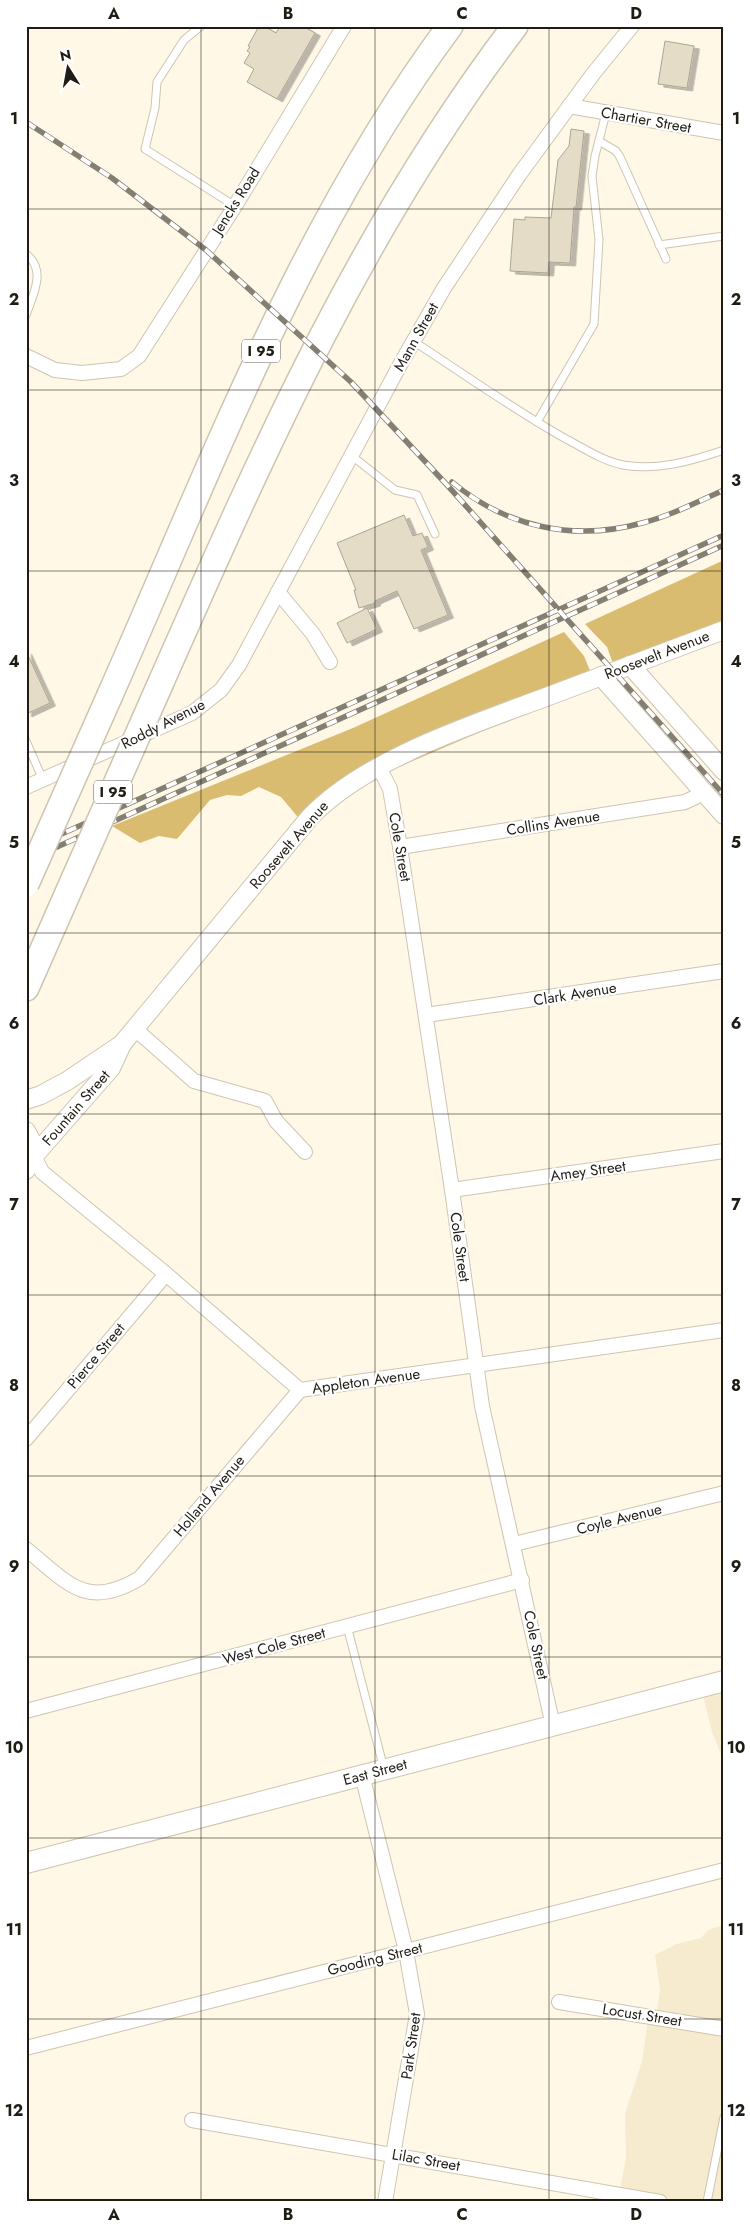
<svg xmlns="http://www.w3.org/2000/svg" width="750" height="2228" font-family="Jost,sans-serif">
<defs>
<filter id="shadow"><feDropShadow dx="5.5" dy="3" stdDeviation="0" flood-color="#0004"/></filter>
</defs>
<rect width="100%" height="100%" fill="#fff8e7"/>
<!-- built -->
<g fill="#f7ebcf">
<path d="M724,1686V1762L712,1732L703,1695Z"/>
<path d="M724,1925V2202H647L619,2194L626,2158L625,2114L642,2061L648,2021L656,2017L660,1990L655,1955L677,1944L701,1938L708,1930Z"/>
</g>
<!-- forest -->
<g fill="#dabc71">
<path d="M724,560V634L616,672L607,647L585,624Z"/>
<path d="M564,632L584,656L595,683L387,772L336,802L307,828L281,797L259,787L241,796L227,795L210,800L177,839L159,836L140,843L112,826L353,728Z"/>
</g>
<!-- building -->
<g fill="#e4dcc7" stroke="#ada591" filter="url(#shadow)">
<path d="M259,26H264L276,33L280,26H303L315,33L277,99L247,82L254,69L244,63L250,53L247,51L250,47L248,46Z"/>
<path d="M665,41L694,46L687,88L658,84Z"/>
<path d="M571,129L584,131L576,207H574L570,263L549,262L548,273L510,271L514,219L525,220V217L551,218L558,160L569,146Z"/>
<path d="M404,515L413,536L422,533L428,547L421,550L448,615L414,629L397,591L375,601V603L359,608L354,590H356L337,543Z"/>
<path d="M367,608L377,629L347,643L337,623Z"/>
<path d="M26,651L50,703L26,714Z"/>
</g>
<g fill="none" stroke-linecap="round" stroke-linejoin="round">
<!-- service casing -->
<g stroke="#cdc5b0" stroke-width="9">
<g id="service">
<path d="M201,26L184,40L157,82L155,108L145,149L235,206"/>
<path d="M599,141L616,151L620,157L666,259"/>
<path d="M659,245L724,236"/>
<path d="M26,254C47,270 33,295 26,315"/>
<path d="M413,341C464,374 514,410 568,440C585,449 603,461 623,465C657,471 692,461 724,450"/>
<path d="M537,422L594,324L599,240L592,176L595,156L606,113"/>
<path d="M352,456L395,490L417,495L435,534"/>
<path d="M26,741L43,780"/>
<path d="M347,1626L384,1769"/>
<path d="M707,2202L724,2117"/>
</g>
</g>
<!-- minor casing -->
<g stroke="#cdc5b0" stroke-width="16">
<g id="minor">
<path d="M569,106L724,133"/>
<path d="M26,356L55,370L82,373L121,369L139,356L235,206L344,26"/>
<path d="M278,592L313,634L330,662"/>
<path d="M379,767L390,789L400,847L452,1190L482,1406L553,1726"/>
<path d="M26,787L192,713L221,690L239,665L401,363L444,288L519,175L593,74L632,26"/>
<path d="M400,847L685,802L704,793"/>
<path d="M426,1015L724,971"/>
<path d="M134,1028L194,1081L265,1101L276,1121L305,1152"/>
<path d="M34,1156L42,1172L166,1274L300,1390L724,1330"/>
<path d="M452,1190L724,1151"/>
<path d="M26,1439L166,1274"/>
<path d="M514,1544L724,1493"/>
<path d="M26,1549C67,1582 86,1611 140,1578L300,1390"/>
<path d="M26,1711L522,1580"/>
<path d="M362,1775L406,1951L417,2014L385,2202"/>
<path d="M559,2002L724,2029"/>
<path d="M26,2048L724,1870"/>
<path d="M192,2120L660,2202"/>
</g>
</g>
<!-- tertiary casing -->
<g stroke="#cdc5b0" stroke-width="20">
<g id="tertiary">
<path d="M630,665L724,771"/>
<path d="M601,676L724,815"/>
<path d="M26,1100L41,1095L67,1081L122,1044L310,817C366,759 471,725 546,697C605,675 664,652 724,630"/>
<path d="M26,1131L31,1140L34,1156"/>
<path d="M26,1170L34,1156L111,1068L122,1044"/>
</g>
</g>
<!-- secondary casing -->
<g stroke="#cdc5b0" stroke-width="22">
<path id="secondary" d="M26,1863L724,1681"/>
</g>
<!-- motorway casing -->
<g stroke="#cdc5b0" stroke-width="28">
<g id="motorway">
<path d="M162,680C264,449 361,229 515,26"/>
<path d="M110,695C211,467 300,228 450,26"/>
<path d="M26,988L63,904"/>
</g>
</g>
<!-- service -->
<use href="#service" stroke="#fff" stroke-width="7"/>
<!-- minor -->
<use href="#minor" stroke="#fff" stroke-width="14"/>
<!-- tertiary -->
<use href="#tertiary" stroke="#fff" stroke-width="18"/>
<!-- secondary -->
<use href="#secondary" stroke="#fff" stroke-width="20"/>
<!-- motorway -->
<use href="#motorway" stroke="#fff" stroke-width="25"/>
<!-- rail casing -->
<g stroke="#847f73" stroke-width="5.5">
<g id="rail">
<path d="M26,122L112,178L206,250L351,382L448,486L724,795"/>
<path d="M452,482C506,527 574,542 642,523C670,516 697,502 724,490"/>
<path d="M26,850L724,535"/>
<path d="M26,861L724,545"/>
</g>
</g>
<!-- rail -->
<use href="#rail" stroke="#fff" stroke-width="4" stroke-dasharray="11" stroke-linecap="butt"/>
<!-- motorway-bridge casing -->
<g stroke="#cdc5b0" stroke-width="28" stroke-linecap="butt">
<g id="motorway-bridge">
<path d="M26,884L110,695"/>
<path d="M63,904L162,680"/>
</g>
</g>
<!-- motorway-bridge -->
<use href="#motorway-bridge" stroke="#fff" stroke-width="25"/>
</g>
<!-- grid -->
<path fill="none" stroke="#1f1c14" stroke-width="1" stroke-opacity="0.55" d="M201,26V2202M375,26V2202M549,26V2202M26,209H724M26,390H724M26,571H724M26,752H724M26,933H724M26,1114H724M26,1295H724M26,1476H724M26,1657H724M26,1838H724M26,2019H724"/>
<g text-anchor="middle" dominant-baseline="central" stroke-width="4.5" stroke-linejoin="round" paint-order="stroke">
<!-- shield labels -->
<g fill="#fff" stroke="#62605a" stroke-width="1">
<rect x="242" y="339.5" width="38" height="23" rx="4"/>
<rect x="94" y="780.5" width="38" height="23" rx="4"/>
</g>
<g font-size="14" font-weight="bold" fill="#1f1c14">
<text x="261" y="351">I 95</text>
<text x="113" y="792">I 95</text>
</g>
<!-- street labels -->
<g font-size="15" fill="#1f1c14" stroke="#fff">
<text transform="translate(646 120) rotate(10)">Chartier Street</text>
<text transform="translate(236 201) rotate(-58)">Jencks Road</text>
<text transform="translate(416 337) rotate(-61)">Mann Street</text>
<text transform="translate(657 655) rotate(-21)">Roosevelt Avenue</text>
<text transform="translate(163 724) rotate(-27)">Roddy Avenue</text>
<text transform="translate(553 823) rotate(-9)">Collins Avenue</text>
<text transform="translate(289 845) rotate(-49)">Roosevelt Avenue</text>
<text transform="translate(400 847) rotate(80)">Cole Street</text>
<text transform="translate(575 994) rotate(-9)">Clark Avenue</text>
<text transform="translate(76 1108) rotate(-49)">Fountain Street</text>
<text transform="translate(588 1171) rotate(-8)">Amey Street</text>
<text transform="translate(460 1247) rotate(82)">Cole Street</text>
<text transform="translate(96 1356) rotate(-50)">Pierce Street</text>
<text transform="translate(366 1381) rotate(-8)">Appleton Avenue</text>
<text transform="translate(209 1496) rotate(-50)">Holland Avenue</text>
<text transform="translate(619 1519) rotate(-14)">Coyle Avenue</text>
<text transform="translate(536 1645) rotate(78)">Cole Street</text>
<text transform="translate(274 1646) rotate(-15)">West Cole Street</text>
<text transform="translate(375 1772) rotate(-15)">East Street</text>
<text transform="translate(375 1959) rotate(-14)">Gooding Street</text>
<text transform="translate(642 2015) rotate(9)">Locust Street</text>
<text transform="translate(411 2046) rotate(-82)">Park Street</text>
<text transform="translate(426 2160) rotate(10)">Lilac Street</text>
</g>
</g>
<!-- border -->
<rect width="750" height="2228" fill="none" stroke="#ffffff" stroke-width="55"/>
<!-- north arrow -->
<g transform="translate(68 68) rotate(349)" stroke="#ffffff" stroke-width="4" paint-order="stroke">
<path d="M0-4L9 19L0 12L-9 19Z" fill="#1f1c14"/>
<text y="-8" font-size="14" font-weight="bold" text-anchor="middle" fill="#1f1c14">N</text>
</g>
<rect x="28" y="28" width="694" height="2172" fill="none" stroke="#1f1c14" stroke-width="2"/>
<g font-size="16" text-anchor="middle" font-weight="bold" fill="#1f1c14">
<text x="114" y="19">A</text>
<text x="288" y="19">B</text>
<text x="462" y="19">C</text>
<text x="636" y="19">D</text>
<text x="14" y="124">1</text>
<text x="736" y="124">1</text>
<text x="14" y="305">2</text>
<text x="736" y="305">2</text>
<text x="14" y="486">3</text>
<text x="736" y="486">3</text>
<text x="14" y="667">4</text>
<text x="736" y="667">4</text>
<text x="14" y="848">5</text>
<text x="736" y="848">5</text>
<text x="14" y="1029">6</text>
<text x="736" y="1029">6</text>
<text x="14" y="1210">7</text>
<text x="736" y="1210">7</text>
<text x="14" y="1391">8</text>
<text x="736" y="1391">8</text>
<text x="14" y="1572">9</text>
<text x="736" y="1572">9</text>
<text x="14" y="1753">10</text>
<text x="736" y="1753">10</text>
<text x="14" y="1935">11</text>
<text x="736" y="1935">11</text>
<text x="14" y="2116">12</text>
<text x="736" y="2116">12</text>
<text x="114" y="2220">A</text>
<text x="288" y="2220">B</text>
<text x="462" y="2220">C</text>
<text x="636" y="2220">D</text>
</g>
</svg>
